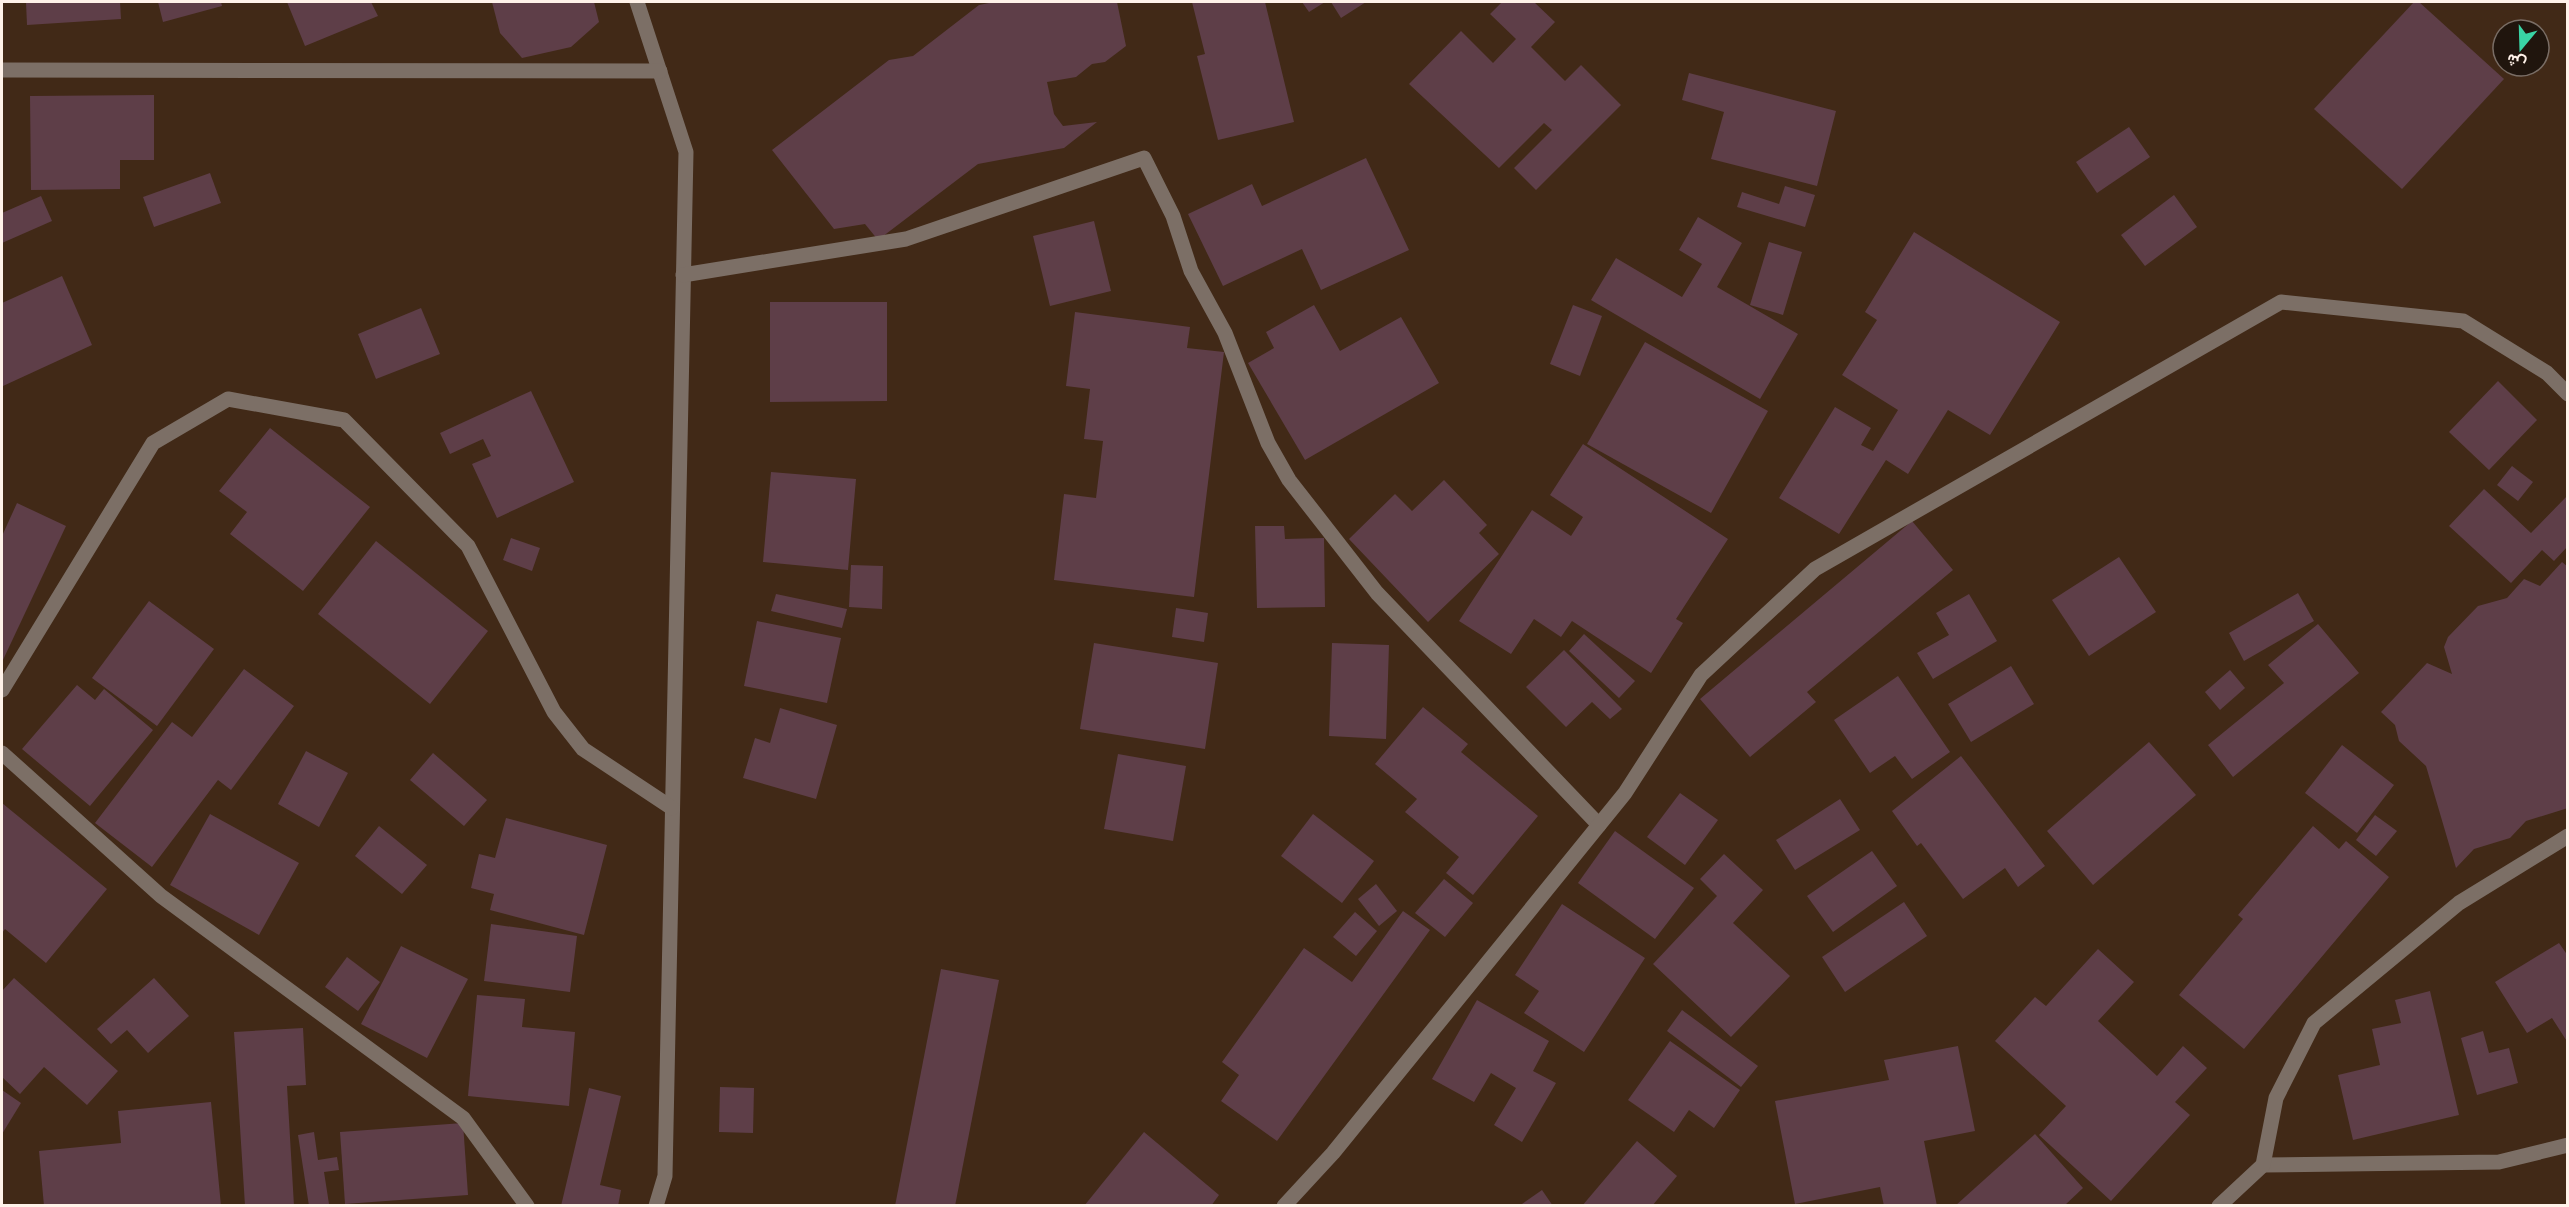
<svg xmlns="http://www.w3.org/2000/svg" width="2569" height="1207" font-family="Jost,Vazirmatn,sans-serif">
<rect width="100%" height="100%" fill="#412917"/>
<!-- building -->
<g fill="#5e3e48">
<path d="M26,2H120L121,19L27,25Z"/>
<path d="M158,2H221L222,6L163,22Z"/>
<path d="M287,2H371L378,16L305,46Z"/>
<path d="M492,2H594L599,22L571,47L522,58L500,33Z"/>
<path d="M994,2H1117L1126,46L1105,62L1092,64L1076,77L1047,82L1054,114L1063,126L1097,122L1064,148L978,164L878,240L865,224L834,229L772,150L889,60L913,56L979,5Z"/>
<path d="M1192,2H1265L1294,122L1218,140L1197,56L1205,54Z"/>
<path d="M1302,2H1325L1309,12Z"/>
<path d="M1331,2H1366L1341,18Z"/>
<path d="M1502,2H1534L1555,22L1531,47L1565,81L1581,65L1621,105L1536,190L1514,168L1552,130L1544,123L1499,168L1409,84L1461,31L1493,63L1516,39L1490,14Z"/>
<path d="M2414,2H2419L2504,79L2402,189L2314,109Z"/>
<path d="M1689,73L1836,111L1817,186L1711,159L1724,112L1682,100Z"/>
<path d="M154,95V160H120V189L31,190L30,96Z"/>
<path d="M2129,127L2150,157L2097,193L2076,162Z"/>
<path d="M1366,158L1409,250L1321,290L1302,249L1223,286L1188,214L1252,184L1262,206Z"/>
<path d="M210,173L221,203L154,227L143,197Z"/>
<path d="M1785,186L1815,195L1805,227L1737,207L1742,192L1779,204Z"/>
<path d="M2174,195L2197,227L2145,266L2121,235Z"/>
<path d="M41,196L52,221L2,243V213Z"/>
<path d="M1698,217L1742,243L1717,287L1798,334L1760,399L1591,300L1616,258L1682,297L1702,264L1679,250Z"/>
<path d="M1094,221L1111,291L1050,306L1033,236Z"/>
<path d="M1914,232L2060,322L1990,435L1948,410L1908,474L1886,460L1839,534L1779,498L1835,407L1871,428L1861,445L1873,451L1898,410L1842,375L1877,320L1865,312Z"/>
<path d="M1769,242L1802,252L1783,315L1750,305Z"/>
<path d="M62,276L92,345L3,386L2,303Z"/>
<path d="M770,302H887V401L770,402Z"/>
<path d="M1314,305L1340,351L1401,317L1439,383L1305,460L1248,363L1274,348L1266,332Z"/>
<path d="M1573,305L1602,316L1580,376L1550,364Z"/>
<path d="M421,308L440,354L376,379L358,334Z"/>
<path d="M1075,312L1190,327L1187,348L1224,352L1194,597L1054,580L1064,494L1096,498L1103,441L1084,439L1090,389L1066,386Z"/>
<path d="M1645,342L1768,411L1711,513L1587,444Z"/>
<path d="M2498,381L2537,420L2489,470L2449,432Z"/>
<path d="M531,391L574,482L497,518L472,464L491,456L483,439L450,454L440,433Z"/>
<path d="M270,428L370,507L303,591L230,534L247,512L219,491Z"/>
<path d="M1583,444L1728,539L1676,619L1683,623L1651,673L1572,621L1561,637L1534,619L1511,654L1459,621L1532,510L1571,536L1583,517L1550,495Z"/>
<path d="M2512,466L2533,482L2518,501L2497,485Z"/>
<path d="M771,472L856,479L848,570L763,562Z"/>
<path d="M1444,480L1487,525L1479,533L1499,554L1428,622L1349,539L1395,494L1412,511Z"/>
<path d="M2484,489L2531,533L2568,495V546L2554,561L2542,550L2511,583L2449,526Z"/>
<path d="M17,503L66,526L2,662V536Z"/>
<path d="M1912,521L1953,570L1807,692L1816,702L1750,757L1700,699Z"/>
<path d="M1255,526H1284L1285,539L1324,538L1325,607L1257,608Z"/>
<path d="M511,538L540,548L532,571L503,560Z"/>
<path d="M376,541L488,631L430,704L318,614Z"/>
<path d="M2119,557L2156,612L2089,656L2052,600Z"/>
<path d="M2562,562L2568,567V808L2526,821L2510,838L2474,849L2456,868L2426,766L2399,741L2395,725L2381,712L2427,663L2452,674L2444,647L2448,637L2478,606L2507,598L2524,579L2540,586Z"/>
<path d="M851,565L883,566L882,609L849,607Z"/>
<path d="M2298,593L2314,621L2244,661L2229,633Z"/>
<path d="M776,594L847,609L842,628L771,611Z"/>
<path d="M1969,594L1997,641L1933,679L1917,653L1949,635L1936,613Z"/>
<path d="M149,601L214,649L157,726L92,678Z"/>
<path d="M1176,608L1208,613L1204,642L1172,637Z"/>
<path d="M757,621L841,638L827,703L744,686Z"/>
<path d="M2318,624L2359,673L2233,777L2208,745L2284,683L2268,665Z"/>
<path d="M1584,634L1635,681L1619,698L1569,651Z"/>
<path d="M1094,643L1218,663L1205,749L1080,729Z"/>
<path d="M1332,643L1389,645L1386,739L1329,736Z"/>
<path d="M1564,650L1622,709L1610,719L1592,702L1566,727L1526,687Z"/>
<path d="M2011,666L2034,704L1971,742L1948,704Z"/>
<path d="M244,669L294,706L231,790L218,780L152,867L95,823L172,722L192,737Z"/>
<path d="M2230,670L2245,688L2220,710L2205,692Z"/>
<path d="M1898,676L1950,752L1912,779L1895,756L1870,773L1834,720Z"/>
<path d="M77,685L95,700L104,689L153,730L90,806L22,749Z"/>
<path d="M1423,707L1468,744L1461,752L1538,816L1473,895L1446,873L1459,857L1405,812L1417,799L1375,764Z"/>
<path d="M780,708L837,725L816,799L743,778L755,738L770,743Z"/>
<path d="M2149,742L2196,795L2093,885L2047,831Z"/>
<path d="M2342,745L2394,785L2357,833L2305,793Z"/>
<path d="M306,751L348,773L319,827L278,804Z"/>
<path d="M433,753L487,800L464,826L410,780Z"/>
<path d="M1118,754L1186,766L1173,841L1104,829Z"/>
<path d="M1961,756L2045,866L2018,887L2005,868L1963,899L1921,843L1917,846L1892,811Z"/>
<path d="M1680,793L1718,820L1685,865L1647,837Z"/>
<path d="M1840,799L1860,830L1795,870L1776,840Z"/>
<path d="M2,803L107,889L46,963L5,929L2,933Z"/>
<path d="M210,814L299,863L259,935L170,885Z"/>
<path d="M1313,814L1374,861L1342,903L1281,856Z"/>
<path d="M2375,815L2397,831L2376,856L2356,840Z"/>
<path d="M506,818L607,845L584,935L490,910L494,894L471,888L479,854L495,858Z"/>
<path d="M379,826L427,865L402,894L355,856Z"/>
<path d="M2313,826L2339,849L2346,841L2389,877L2244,1049L2179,995L2243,919L2238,915Z"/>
<path d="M1615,831L1694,888L1655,939L1578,883Z"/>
<path d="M1872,851L1897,886L1833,932L1807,896Z"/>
<path d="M1724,854L1763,890L1733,923L1790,976L1731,1037L1653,964L1717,896L1700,879Z"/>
<path d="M1444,879L1473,903L1445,937L1415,913Z"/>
<path d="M1376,884L1397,911L1379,926L1358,899Z"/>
<path d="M1904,902L1927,936L1845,992L1822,957Z"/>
<path d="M1562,904L1645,958L1584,1052L1524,1013L1539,991L1515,975Z"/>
<path d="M1403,911L1430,930L1277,1141L1221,1101L1239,1075L1222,1062L1304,948L1352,982Z"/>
<path d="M1355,912L1377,931L1356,956L1333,937Z"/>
<path d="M491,924L577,936L570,992L484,981Z"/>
<path d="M2559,943L2568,956V1043L2552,1018L2527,1033L2495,982Z"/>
<path d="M401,946L468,979L427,1058L361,1024Z"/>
<path d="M2098,949L2134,982L2098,1021L2157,1076L2183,1046L2207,1068L2175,1102L2190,1115L2111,1201L2039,1135L2066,1106L1995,1041L2035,997L2046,1006Z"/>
<path d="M347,957L380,982L358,1011L325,987Z"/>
<path d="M941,969L999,980L955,1206H895Z"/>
<path d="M14,978L118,1071L87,1105L44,1067L20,1094L2,1077V991Z"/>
<path d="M154,978L189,1016L148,1053L127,1030L111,1044L97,1029Z"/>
<path d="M2430,991L2459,1115L2353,1140L2338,1075L2380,1065L2372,1029L2401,1023L2395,1000Z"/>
<path d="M477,995L525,999L522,1027L575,1032L569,1106L468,1096Z"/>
<path d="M1477,1000L1549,1041L1533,1071L1556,1083L1522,1142L1494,1125L1516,1088L1491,1073L1474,1102L1432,1079Z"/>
<path d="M1682,1010L1758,1066L1741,1087L1667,1031Z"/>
<path d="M303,1028L306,1085L287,1086L294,1206H245L234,1032Z"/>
<path d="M2483,1031L2489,1053L2509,1048L2518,1083L2477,1095L2461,1038Z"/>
<path d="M1670,1041L1740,1090L1714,1128L1689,1110L1674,1132L1628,1100Z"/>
<path d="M1958,1046L1975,1131L1924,1141L1937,1206H1884L1880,1187L1795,1204L1775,1101L1889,1080L1884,1060Z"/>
<path d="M720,1087L754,1088L753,1133L719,1132Z"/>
<path d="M589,1088L621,1096L600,1185L621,1190L618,1206H561Z"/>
<path d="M2,1090L21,1103L2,1134Z"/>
<path d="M211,1102L221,1206H44L39,1151L121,1143L118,1111Z"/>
<path d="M463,1123L468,1195L345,1204L340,1132Z"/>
<path d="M314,1132L318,1160L337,1157L339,1170L324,1172L329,1204L309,1206L298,1135Z"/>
<path d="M1144,1132L1219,1195L1211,1206H1084Z"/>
<path d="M2035,1134L2083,1188L2064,1206H1955Z"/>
<path d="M1637,1141L1677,1176L1652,1206H1582Z"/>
<path d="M1542,1190L1553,1206H1519Z"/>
</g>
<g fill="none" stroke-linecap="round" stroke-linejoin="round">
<!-- minor -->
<g stroke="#7c6f66" stroke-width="15">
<path d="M637,2L686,152L665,1176L656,1206"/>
<path d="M2,70L660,71"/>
<path d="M683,275L906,239L1144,158L1173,216L1191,271L1225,333L1268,443L1289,480L1377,593L1599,825"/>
<path d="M2,690L153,443L228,399L344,420L468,546L554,712L583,749L672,808"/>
<path d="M2,753L161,896L463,1118L527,1206"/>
<path d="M2263,1165L2499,1162L2568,1145"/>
<path d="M1284,1206L1333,1153L1625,793L1701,675L1815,569L2281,302L2463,321L2547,373L2568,394"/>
<path d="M2219,1206L2263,1165L2276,1098L2314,1023L2459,903L2568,836"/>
</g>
</g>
<!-- border -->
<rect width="2569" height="1207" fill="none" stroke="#fff2e9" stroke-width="6"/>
<!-- north arrow -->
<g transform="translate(2521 48) rotate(199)"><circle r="28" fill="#20150d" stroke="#796d65" stroke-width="1.5"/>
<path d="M0-4.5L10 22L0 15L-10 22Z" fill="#39d4a5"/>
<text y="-9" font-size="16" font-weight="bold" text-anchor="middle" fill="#fff2e9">ش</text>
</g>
</svg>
